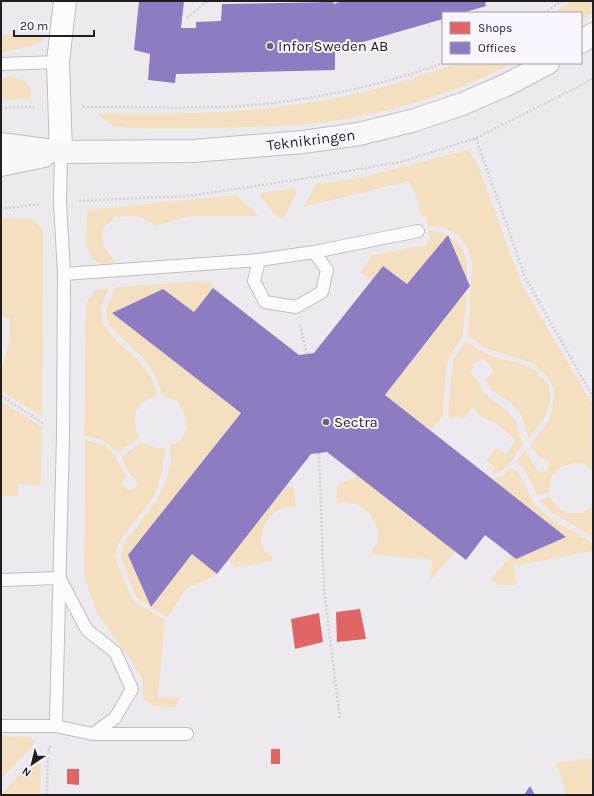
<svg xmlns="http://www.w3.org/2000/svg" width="594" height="796" font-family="Karla,sans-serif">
<rect width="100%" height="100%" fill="#edeaef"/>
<!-- green -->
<g fill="#f4e0c0">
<path d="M571,1H593V13L581,21V13H554Z"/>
<path d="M1,34L46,38L34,45L1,53Z"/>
<path d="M457,63H512C451,96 380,116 311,124C298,125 284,125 271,126C223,129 174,129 126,128L114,126L96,114C137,113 178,114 218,112C300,108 381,93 457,63Z"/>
<path d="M7,77C20,77 37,84 29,99L1,100V78Z"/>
<path d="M468,150L477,163L522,285L593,405V471L585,464L572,463L559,468L550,479L549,492L537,495L525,470L516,462L525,450L538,471L545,472L550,465L547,460L540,458L530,445L550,419L553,404L554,388L546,375L533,363L485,348L468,336L472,263L467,246L457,234L444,228L428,226L426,216L421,217L417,197L409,181L304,207L316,184L359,178Z"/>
<path d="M295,188L296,193L284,217L281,219L276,215L260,197L261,193Z"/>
<path d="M236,195L259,216H188L157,226L137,216L115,217L102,229L103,246L116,262L103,264L92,259L86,245L87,210Z"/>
<path d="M1,218L33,219L43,230L42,416L1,391V371L10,340V318L1,316Z"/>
<path d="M428,231C446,231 462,242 466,259C468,265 467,273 467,279L448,236L407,284L383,266L371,280L360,272L373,255L426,245L430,239Z"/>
<path d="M207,281L215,286L194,312L163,289L112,313L241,413L128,555L151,606L192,554L217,574L216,576L187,588L167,617L136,597L121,558L122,546L157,500L167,479L171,460L170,446L179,442L187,429L185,415L177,401L162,395L157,378L144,359L108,324L106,310L115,287Z"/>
<path d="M109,288L101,308L102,323L118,342L138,360L151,377L157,395C134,404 130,417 139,438L118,453C107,441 100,438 84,436L86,304L94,291Z"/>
<path d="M467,291L463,337L451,353L446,366L443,415L431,431L385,395Z"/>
<path d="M466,341L486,354L501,359L519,363L535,370L549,386L550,400L545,417L529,438L521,414L510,402L491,390L486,381L493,371L490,364L482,359L473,364L471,374L479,382L483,392L496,403L508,411L516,422L523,445C515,455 505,475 491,473L495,468L486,461L497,448L506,454L516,440L498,425L482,417L473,407L463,420L456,415L450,421L448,413L453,360Z"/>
<path d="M1,401L42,427L41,485L18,484V496H1Z"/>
<path d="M85,440L104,445L114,455L126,476L122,484L129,491L137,486L136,479L130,475L121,457L142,442L155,448H165L162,474L154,496L119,542L115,556L127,588L135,602L165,620L158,698L180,697L175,707L153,706L143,698V680L132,662L97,613L84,575Z"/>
<path d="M511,467C525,476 525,490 534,503C549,523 574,529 593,544V551L513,566L517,585H498L491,579L511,556L516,559L566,537L492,479L503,476Z"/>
<path d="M358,476L455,552L429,582L433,560L370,554L377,543L379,531L370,514L357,504L342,502L337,504V485Z"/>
<path d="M285,486L294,487L296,507C292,507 287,507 283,508C270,512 258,531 262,545C263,550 267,554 272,556L273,561L237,567L227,561Z"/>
<path d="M550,497L558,508L567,513H582L593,506V537L551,512L539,500Z"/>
<path d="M1,736L30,737L36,742L1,779Z"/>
<path d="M34,758L41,764L40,795H1Z"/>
<path d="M593,758V795H567L556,763Z"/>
</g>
<!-- shops -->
<g fill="#e06666">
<path d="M360,609L366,639L337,642L336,612Z"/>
<path d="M319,613L323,642L295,649L291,619Z"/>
<rect x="271" y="749" width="9" height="15"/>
<path d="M67,769H79V785L67,784Z"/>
</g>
<!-- offices -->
<g fill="#8e7cc3">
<path d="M139,1H184L181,28H196V22L221,21L222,4L333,2L334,4L342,1H489L485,3L486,6L462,13H443V19L335,50V70L176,74L175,83L148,80L150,54L134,50Z"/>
<path d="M448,235L470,286L385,395L566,537L516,559L485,535L466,560L327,452L311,454L217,574L192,554L151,607L128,555L241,413L112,313L163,289L194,312L213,288L299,355L314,353L383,266L407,284Z"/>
<path d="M530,786L535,795H524Z"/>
</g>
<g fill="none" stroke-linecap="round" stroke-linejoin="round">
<!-- lane casing -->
<g stroke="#c0bdc1" stroke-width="14">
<g id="lane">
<path d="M1,64L58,62"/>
<path d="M259,260L254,281L265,302L296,307L322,292L327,270L314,252"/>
<path d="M64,274L259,260L314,252L418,231"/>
<path d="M1,580L60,578"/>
<path d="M1,726H55L93,734L115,718L132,689L115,652L87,630L60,579"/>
<path d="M55,726L56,720L63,435L64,274L60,202L61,152"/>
<path d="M93,734H187"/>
</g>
</g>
<!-- street casing -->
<g stroke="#c0bdc1" stroke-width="24">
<path id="street" d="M61,152L58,62L65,1"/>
</g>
<!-- secondary casing -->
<g stroke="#c0bdc1" stroke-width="24">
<g id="secondary">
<path d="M581,42L593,34"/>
<path d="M1,144L61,152L193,151L303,142L359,134L415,120L462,104L506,85L548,63"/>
<path d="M1,165L44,156"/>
</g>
</g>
<!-- path -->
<g stroke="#d2d1d2" stroke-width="2.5" stroke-dasharray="2 2" stroke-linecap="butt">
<path d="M544,13L562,1"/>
<path d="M187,18L207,1"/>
<path d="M83,107C136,107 189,109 241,106C308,101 381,86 443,63"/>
<path d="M1,108L34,107"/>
<path d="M476,138L525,277L593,397"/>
<path d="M79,201L188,196L302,179L401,162L476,138L580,86L593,78"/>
<path d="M1,209L40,204"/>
<path d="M300,325L307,354"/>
<path d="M1,396L43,423"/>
<path d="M319,453L324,589L340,720"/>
<path d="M47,795L48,753L50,746"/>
</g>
<!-- lane -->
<use href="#lane" stroke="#fcfcfd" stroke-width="12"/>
<!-- street -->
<use href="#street" stroke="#fcfcfd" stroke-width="22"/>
<!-- secondary -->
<use href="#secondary" stroke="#f9f7fa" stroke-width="22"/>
</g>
<!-- markers -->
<g fill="#686569" stroke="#faf5ff" stroke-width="1.5">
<circle cx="270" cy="46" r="4"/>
<circle cx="326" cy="422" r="4"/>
</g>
<g text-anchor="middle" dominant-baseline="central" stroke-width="4" stroke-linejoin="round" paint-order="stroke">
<!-- poi labels -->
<g font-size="15" fill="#201e21" stroke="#faf5ff" text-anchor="start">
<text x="278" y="46">Infor Sweden AB</text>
<text x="334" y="422">Sectra</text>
</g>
<!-- street labels -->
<g font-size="15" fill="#201e21" stroke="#faf5ff">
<text transform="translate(311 140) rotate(-7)">Teknikringen</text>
</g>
</g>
<!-- border -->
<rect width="594" height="796" fill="none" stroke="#201e21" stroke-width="4"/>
<!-- legend -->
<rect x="442" y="12" width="140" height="52" fill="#faf5ff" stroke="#a39fa6"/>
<rect x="450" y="22" width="20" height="12" fill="#e06666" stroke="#a39fa6"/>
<text x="478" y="32" font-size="12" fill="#201e21">Shops</text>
<rect x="450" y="42" width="20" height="12" fill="#8e7cc3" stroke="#a39fa6"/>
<text x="478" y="52" font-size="12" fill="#201e21">Offices</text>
<!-- north arrow -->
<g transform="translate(32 764) rotate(215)" stroke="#faf5ff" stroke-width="3" paint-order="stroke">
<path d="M0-3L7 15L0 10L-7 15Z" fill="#201e21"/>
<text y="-6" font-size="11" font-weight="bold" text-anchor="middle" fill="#201e21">N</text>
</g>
<!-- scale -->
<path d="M14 30v6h80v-6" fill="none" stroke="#201e21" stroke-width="2"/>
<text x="20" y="30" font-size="12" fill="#201e21" stroke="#faf5ff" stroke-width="3" paint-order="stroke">20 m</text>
</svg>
